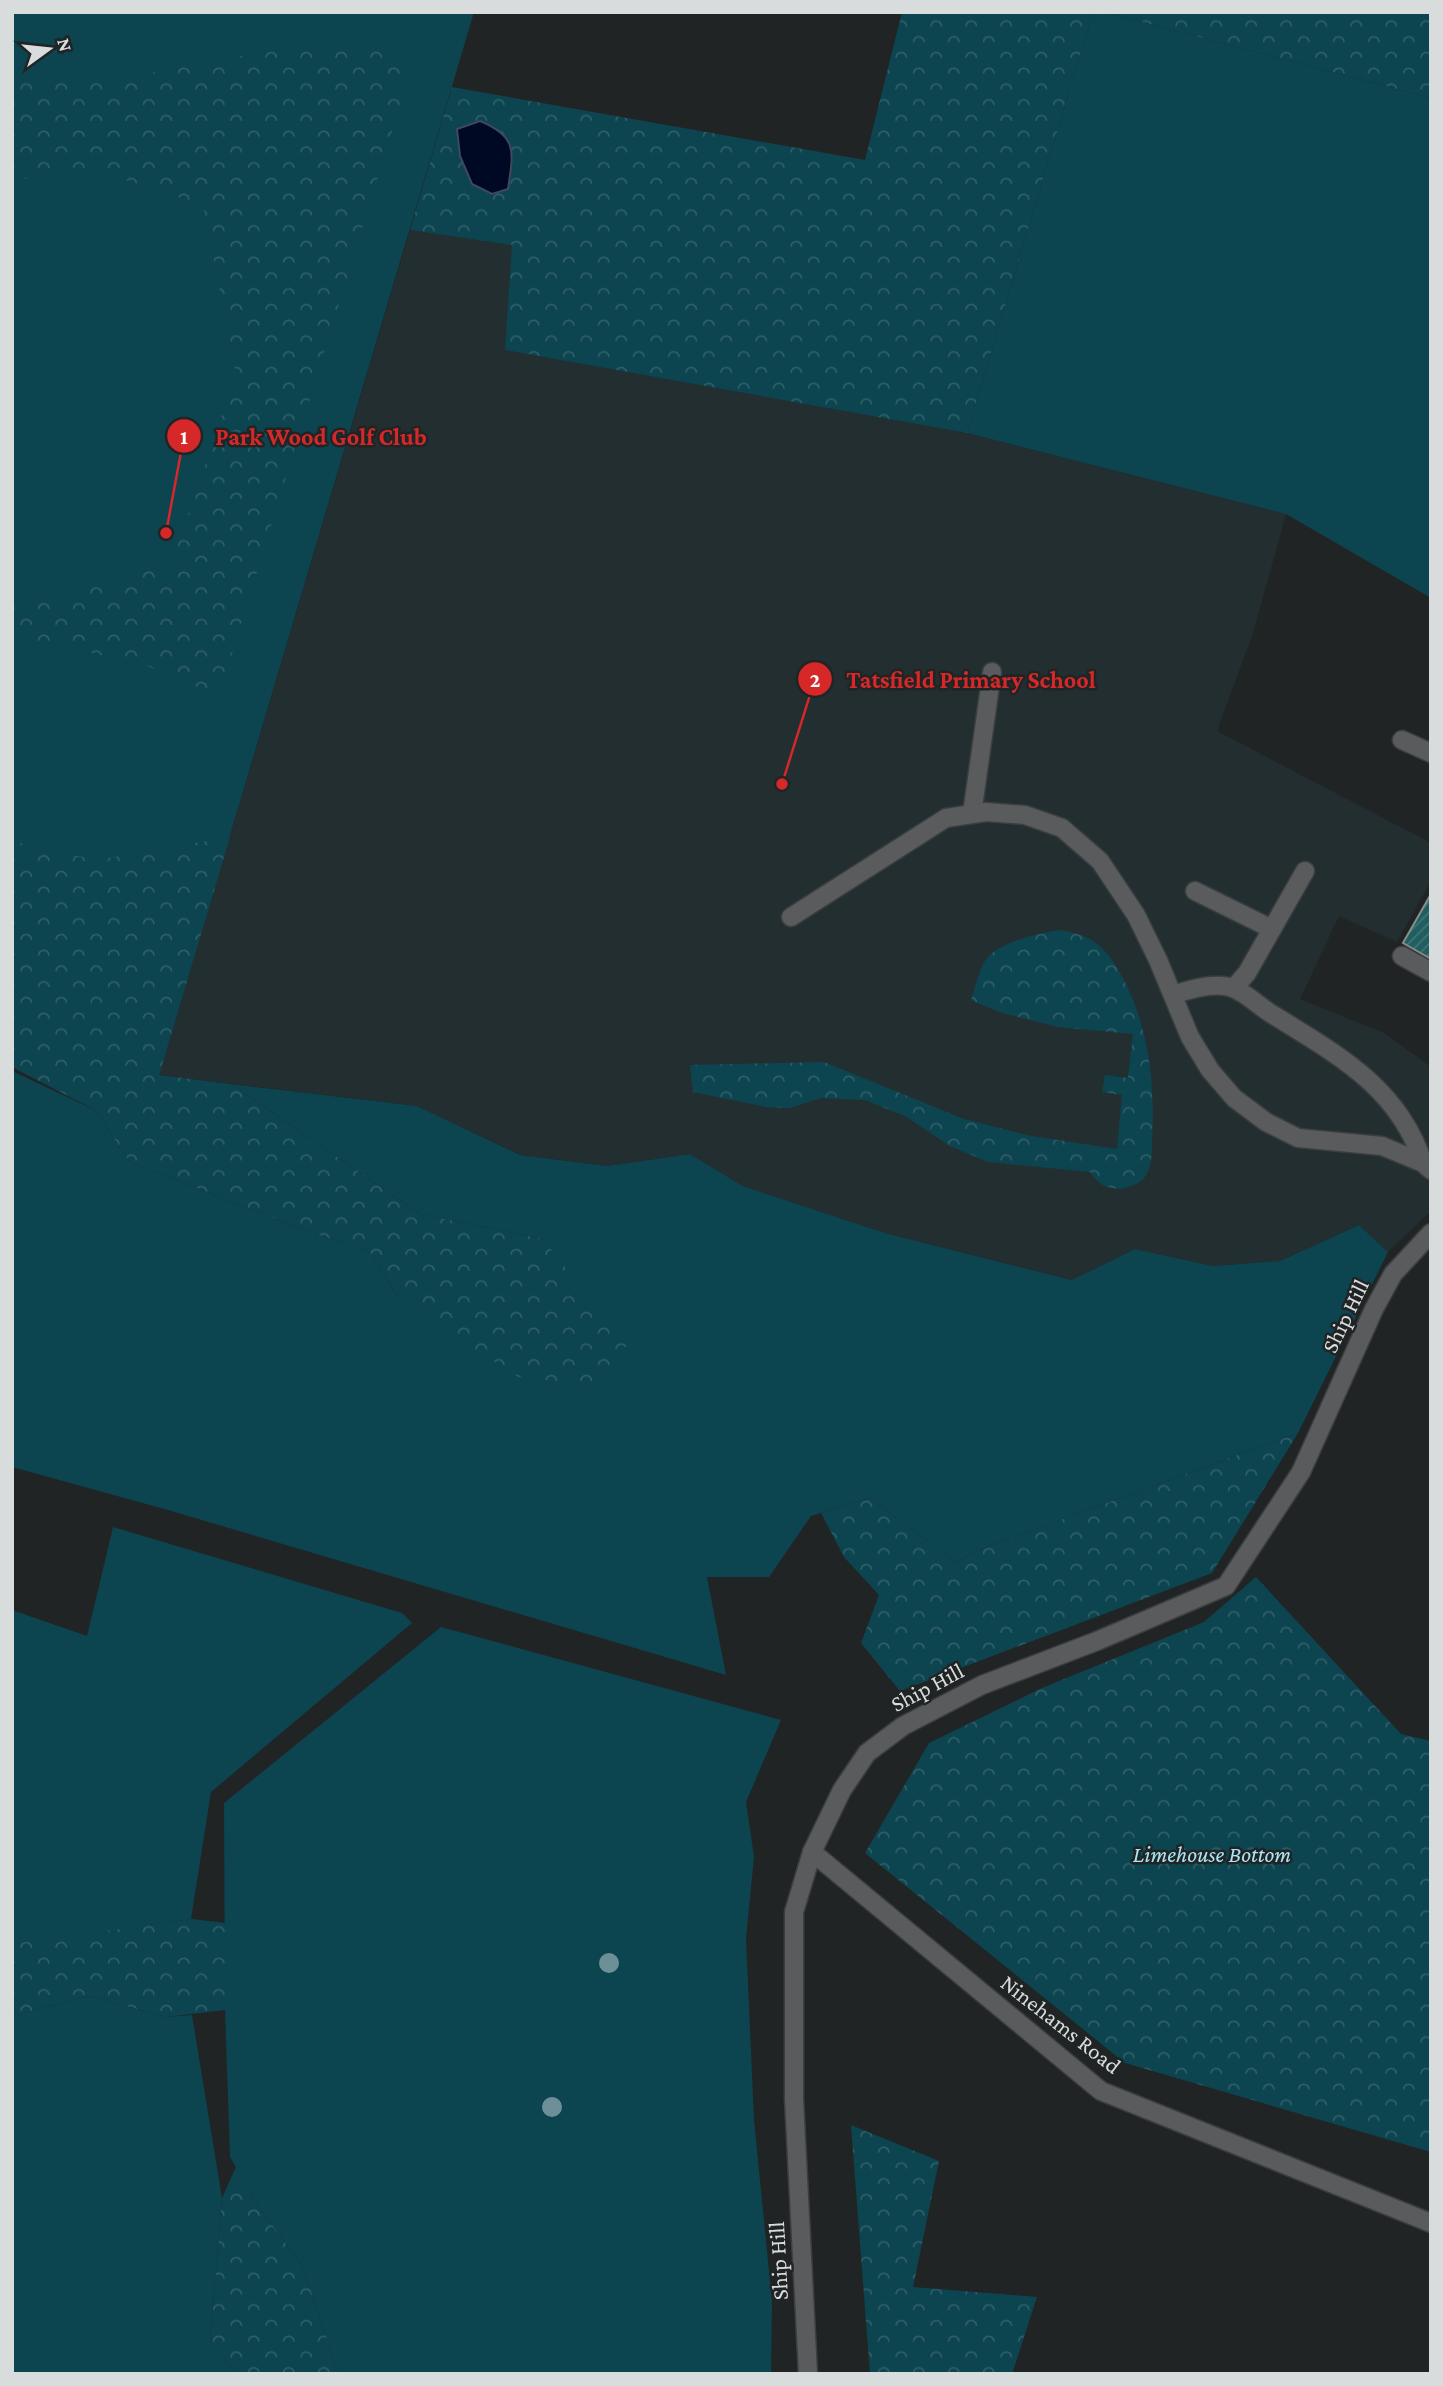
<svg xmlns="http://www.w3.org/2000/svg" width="1443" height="2386" font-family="'Crimson Pro',serif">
<defs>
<pattern id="forest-crowns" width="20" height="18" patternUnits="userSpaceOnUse" patternTransform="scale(1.75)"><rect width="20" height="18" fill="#0c4450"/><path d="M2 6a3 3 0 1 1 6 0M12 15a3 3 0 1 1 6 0" fill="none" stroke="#2f5e69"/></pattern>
<pattern id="building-hatch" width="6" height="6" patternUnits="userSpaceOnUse" patternTransform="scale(1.75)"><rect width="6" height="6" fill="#205e60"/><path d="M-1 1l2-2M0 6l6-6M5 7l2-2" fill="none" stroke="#407476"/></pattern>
</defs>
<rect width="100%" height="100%" fill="#212425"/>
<!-- built -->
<path fill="#232e31" d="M410,230L513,245L506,350L967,433L1286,514L1253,633L1217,731L1431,843V881L1397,942L1339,916L1300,999L1384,1033L1431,1067V1211L1388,1252L1359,1225L1280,1261L1213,1266L1135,1249L1073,1280L885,1233L743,1186L690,1154L607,1166L520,1155L417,1106L159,1075Z"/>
<!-- grass -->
<g fill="#0c4450">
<path d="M12,12H474L159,1075L12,1060Z"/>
<path d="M1093,12H1104L1431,98V598L1286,514L967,433Z"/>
<path d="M12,1071L95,1110L130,1162L299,1228L371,1253L401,1302L543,1239L420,1214L231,1084L417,1106L520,1155L607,1166L690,1154L743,1186L885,1233L1072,1280L1135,1249L1213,1266L1280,1261L1359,1225L1388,1252L1298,1433L976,1551L956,1563L870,1498L811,1516L769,1577H707L726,1675L168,1510L12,1467Z"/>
<path d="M113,1527L402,1613L412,1623L211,1792L191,1919L12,1945V1610L87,1636Z"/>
<path d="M441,1627L781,1720L746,1802L754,1857L746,1938L754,2120L772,2301L771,2374H339L303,2267L257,2204L230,2157L225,2010L224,1803Z"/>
<path d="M89,1996L166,2017L192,2015L222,2198L210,2341L237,2374H12V2016Z"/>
</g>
<!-- forest -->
<g fill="url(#forest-crowns)">
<path d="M902,12H1093L967,433L505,350L512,245L410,230L452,87L865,160Z"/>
<path d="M1104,12H1431V98Z"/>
<path d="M397,47L404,92L219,696L140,663L12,637V597L75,593L172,562L236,374L203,205L95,170L12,180V83L139,75L262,52Z"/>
<path d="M230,837L159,1075L231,1084L420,1214L543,1239L627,1345L596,1386L518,1377L401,1302L371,1253L299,1228L130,1162L95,1110L12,1067V841L96,860Z"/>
<path d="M1059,930C1079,933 1097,939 1109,956C1147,1008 1156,1079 1152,1140C1152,1152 1152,1167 1145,1177C1135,1189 1113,1192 1101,1184C1097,1181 1093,1176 1090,1172L988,1162L950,1146L905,1116L865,1100L821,1098L790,1108L766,1107L693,1092L690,1065L824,1062L964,1119L1031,1136L1117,1149L1122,1095L1102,1092L1105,1075L1128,1078L1133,1034L1058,1027L1002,1013L971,1000C975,989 980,966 987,958C999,942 1040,933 1059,930Z"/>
<path d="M1298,1433L1212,1573L900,1691L861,1643L879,1595L844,1557L821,1513L870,1498L956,1563L976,1551Z"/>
<path d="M1256,1577L1401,1734L1431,1741V2152L1125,2063L865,1853L929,1743L1042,1688L1204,1622Z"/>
<path d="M191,1919L226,1923L225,2010L166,2017L89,1996L12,2016V1944Z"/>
<path d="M851,2125L939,2161L913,2287L1037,2297L1012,2374H870Z"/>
<path d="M236,2167L257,2204L303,2267L339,2374H237L210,2341L222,2198Z"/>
</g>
<!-- water -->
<path fill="#000924" stroke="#41485c" stroke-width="2" d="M480,121C519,137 513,153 508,189L492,194L472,184L460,156L457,129Z"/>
<!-- building -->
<path fill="url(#building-hatch)" stroke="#878c8c" stroke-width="2" d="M1431,894V959L1403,943Z"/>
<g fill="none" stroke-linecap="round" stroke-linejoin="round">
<!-- service casing -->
<g stroke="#3b3e3f" stroke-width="21">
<g id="service">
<path d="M1402,740L1431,753"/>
<path d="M972,814L992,672"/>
<path d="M1195,891L1272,929"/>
<path d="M791,917L946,818L986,812L1025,815L1062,828L1100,861L1136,915L1158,960L1190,1037L1210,1070L1234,1098L1266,1122L1298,1138L1382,1146L1423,1163L1431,1170"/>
<path d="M1402,956L1431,972"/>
<path d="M1234,988L1247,973L1305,871"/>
<path d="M1173,995C1190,989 1218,981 1235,989C1249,995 1262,1009 1275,1016C1338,1055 1399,1088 1423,1163"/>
</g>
</g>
<!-- minor casing -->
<g stroke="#3b3e3f" stroke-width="21">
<g id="minor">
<path d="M812,1852L1101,2091L1431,2223"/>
<path d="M808,2374L794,2099V1912L812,1852L842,1790L867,1753L903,1726L982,1685L1097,1641L1226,1586L1301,1472L1374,1309L1393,1274L1431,1233"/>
</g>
</g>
<!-- service -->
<use href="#service" stroke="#595b5c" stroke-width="18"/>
<!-- minor -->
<use href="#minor" stroke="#595b5c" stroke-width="18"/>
</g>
<!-- trees -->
<g fill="#6c8f98">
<circle cx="609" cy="1963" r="10"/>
<circle cx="552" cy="2107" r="10"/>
</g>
<g text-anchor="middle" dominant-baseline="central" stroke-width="5" stroke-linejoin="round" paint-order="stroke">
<!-- street labels -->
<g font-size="23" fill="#d9dcdd" stroke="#212425">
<text transform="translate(1345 1316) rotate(-64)">Ship Hill</text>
<text transform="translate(927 1687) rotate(-28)">Ship Hill</text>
<text transform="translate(1061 2024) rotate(38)">Ninehams Road</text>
<text transform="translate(778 2261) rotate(-93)">Ship Hill</text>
</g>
<!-- park labels -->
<g font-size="23" font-style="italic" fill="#aae6f6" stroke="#212425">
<text x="1212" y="1854">Limehouse Bottom</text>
</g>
</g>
<!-- callouts -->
<path fill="none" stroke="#d62828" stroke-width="2.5" d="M166 533L184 436M782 784L815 679"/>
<g fill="#d62828" stroke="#212425" stroke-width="2.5">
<circle cx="166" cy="533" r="7"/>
<circle cx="782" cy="784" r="7"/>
<circle cx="184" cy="436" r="18"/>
<circle cx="815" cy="679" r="18"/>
</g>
<g font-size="21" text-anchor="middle" font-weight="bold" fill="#fff">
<text x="184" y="444">1</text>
<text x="815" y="687">2</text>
</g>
<g font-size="24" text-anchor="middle" font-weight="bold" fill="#d62828" stroke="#212425" stroke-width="5" stroke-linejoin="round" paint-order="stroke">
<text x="321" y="445">Park Wood Golf Club</text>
<text x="971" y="688">Tatsfield Primary School</text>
</g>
<!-- border -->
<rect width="1443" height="2386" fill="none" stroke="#d9dcdd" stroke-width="28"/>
<!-- north arrow -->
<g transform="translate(49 49) rotate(75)" stroke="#212425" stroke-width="5" paint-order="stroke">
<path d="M0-5L12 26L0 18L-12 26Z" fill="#d9dcdd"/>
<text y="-10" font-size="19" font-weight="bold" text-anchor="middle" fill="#d9dcdd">N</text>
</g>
</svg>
